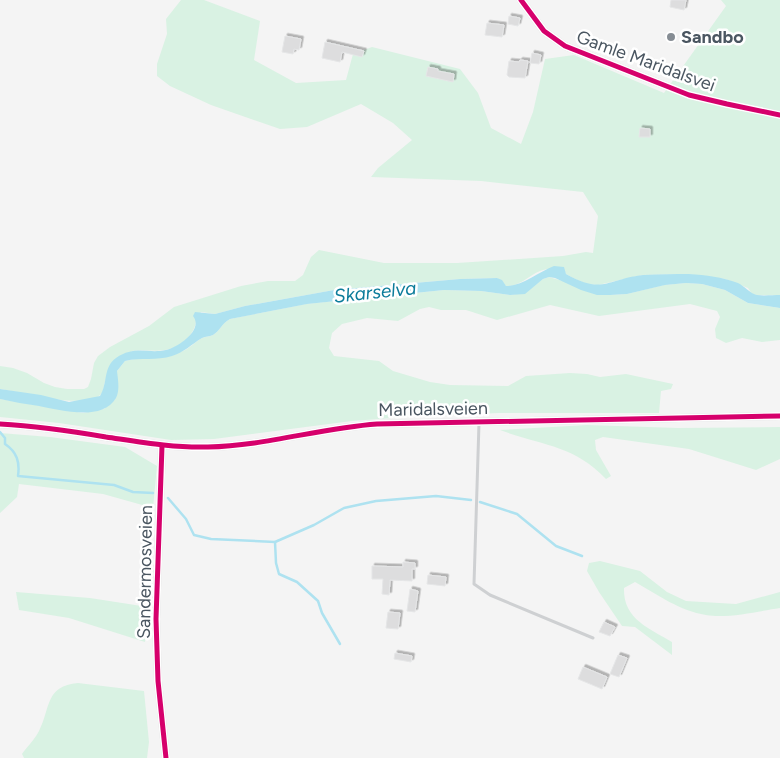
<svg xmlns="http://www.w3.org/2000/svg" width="780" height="758" font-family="Figtree,sans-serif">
<defs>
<filter id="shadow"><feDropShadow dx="2.5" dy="-2.5" stdDeviation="0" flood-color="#0004"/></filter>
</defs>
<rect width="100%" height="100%" fill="#f4f4f4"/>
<!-- green -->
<g fill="#d9f2e3">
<path d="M181,0H204L260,21L254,60L296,83L346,80L353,54L372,47L460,69L478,93L491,128L521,144L533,112L545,59L574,55L664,93L726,6L721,0H780V295H757L752,294L748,288L725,279L686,274L642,275L598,285L587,284L575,279L566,274L564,270C557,270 549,268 543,270C529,274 523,286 506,286L497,278L460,279L334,290L245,306L215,314L201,312L196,318C197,334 180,348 165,350C154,352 143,349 132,351C125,358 111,370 106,379C103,385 105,392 99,396C78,409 24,392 0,389V366L13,368L27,373L44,383L55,387L67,389H84L88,387L91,379L94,363L98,356L110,347L149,326L174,307L241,286L268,281H295L303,275L311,257L319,250L384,263H457L563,256L586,252L593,253L598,216L583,192L481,181L371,177L378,168L412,140L393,123L361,104L307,127L280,129L211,105L170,86L157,76V64L167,34L166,19Z"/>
<path d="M549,277L610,295L627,294L664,285L686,283L702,284L725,290L748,303L780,308V340L762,342L742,338L726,343L716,338L715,329L720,317L717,311L690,304L599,316L550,305L497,320L466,310H441L429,307L420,309L398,321L367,318L342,324L332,333L329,348L334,356L379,361L393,371L430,382L450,385L508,386L526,376L570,373L587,374L600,377L626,374L673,384L671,389L661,391L659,413H499L406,417L352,421L214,439L171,440L59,423L0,417V399L83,413L104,409L115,399L117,371L125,361C144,356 164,359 183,351C190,348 195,342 202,338C206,336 210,337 213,335C220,331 221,324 230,319L306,304L444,290L481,291L510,295L525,293L543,279Z"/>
<path d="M587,425L678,428L780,427V459L756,470L689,449L603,437L595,440L596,450L611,476L606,479C573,444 542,446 500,430Z"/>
<path d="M0,433L50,437L125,447L157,466L153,508L103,494L19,484L17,497L0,513Z"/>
<path d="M600,561L640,571L667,592L686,601L736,604L780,592V608C759,611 727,619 706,615C680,611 658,595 635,582L624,588C623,619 649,628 672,642V655L635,627L622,626L599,592L587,571L589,563Z"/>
<path d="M16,592L90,598L148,607L145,642L69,618L19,610Z"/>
<path d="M78,683L144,691L149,742L147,758H24L22,754C27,747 35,739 39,731C51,707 45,686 78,683Z"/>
</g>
<!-- water -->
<path fill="#aee2f0" d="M554,266L564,267L566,274C603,295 607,279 643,275C658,274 674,274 689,274C706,275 722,277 738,283C744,286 751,294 757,295C764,296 773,295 780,295V308L748,303L725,290L702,284L686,283L665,285L627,294L610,295H597L581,290L555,278L549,277L543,279L525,294L510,295L481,291L444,290L307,304L230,319C221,324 220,331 213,335C209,337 206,336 202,338C192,344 183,353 172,356C157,361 141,357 125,361L117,371C118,380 120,390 116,398C102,422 60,410 39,406C26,404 13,402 0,399V389L41,395L69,402L100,396C108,383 103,367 116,358C135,345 148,354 166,350C178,347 204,330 193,316L195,312L215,314L245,306L334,290L460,279L497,278L502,280L506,286C523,286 538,272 554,266Z"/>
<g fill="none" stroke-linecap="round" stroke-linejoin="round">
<!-- stream -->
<g stroke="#aee2f0" stroke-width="2.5">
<path d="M0,432L5,438V444C17,452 20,462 18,476L114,485L133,492L153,493"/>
<path d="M168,498L186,519L194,535L211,539L275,542L314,525L344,508L376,501L436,496L471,500"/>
<path d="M480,502L517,514L556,546L582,556"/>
<path d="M275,542L276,563L279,574L297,582L318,601L322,613L340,644"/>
</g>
</g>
<!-- building -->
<g fill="#ddddde" stroke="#e5e6e7" filter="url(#shadow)">
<path d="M671,0H686L684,10L670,7Z"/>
<path d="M509,16L520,18L518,26L508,24Z"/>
<path d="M487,23L504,25L502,37L485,35Z"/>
<path d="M285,36L301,39L299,50L294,49L293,54L282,52Z"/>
<path d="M325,42L364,51L362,57L342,52L340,62L322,58Z"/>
<path d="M532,53L541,55L539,64L530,63Z"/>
<path d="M520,60L528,61L525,78L509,77L507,75L509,61L519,62Z"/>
<path d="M428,67L438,69V71L454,74L453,82L426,76Z"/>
<path d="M640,128L650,129V137H639Z"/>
<path d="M403,562L415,563V569H412V581L390,580L389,595L382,594L383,579H372V566L403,567Z"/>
<path d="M428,575L446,577L445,586L427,584Z"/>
<path d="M410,589L418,591L415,612L407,611Z"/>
<path d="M388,612L400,613L398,629L386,628Z"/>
<path d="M604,622L615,627L610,636L599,632Z"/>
<path d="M395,653L412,656L411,662L394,659Z"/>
<path d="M618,655L627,658L619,677L610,674Z"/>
<path d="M583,667L607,677L602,689L578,679Z"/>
</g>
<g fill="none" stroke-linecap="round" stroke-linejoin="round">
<!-- service -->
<path stroke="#ced0d2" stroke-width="3" d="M479,423L474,584L490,595L593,638"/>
<!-- tertiary -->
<g stroke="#ced0d2" stroke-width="8">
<path d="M521,0L544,31L565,46L689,95L727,104L780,115"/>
<path d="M0,424C36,426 71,431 106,437C140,442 173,448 208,447C265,446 320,428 377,424L780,416"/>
<path d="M162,446L156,619L158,681L166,758"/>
</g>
<!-- cycleway casing -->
<g stroke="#fff" stroke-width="8">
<g id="cycleway">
<path d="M521,0L544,31L565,46L689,95L727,104L780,115"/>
<path d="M0,424C36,426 71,431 106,437C140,442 173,448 208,447C265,446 320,428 377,424L780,416"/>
<path d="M162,446L156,619L158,681L166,758"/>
</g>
</g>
<!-- cycleway -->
<use href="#cycleway" stroke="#d6006c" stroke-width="5"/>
</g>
<!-- markers -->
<circle fill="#868d94" stroke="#fff" stroke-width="2" cx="671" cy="37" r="5"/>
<g text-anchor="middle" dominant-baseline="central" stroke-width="5" stroke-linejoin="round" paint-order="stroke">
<!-- poi labels -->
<g font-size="18" font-weight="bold" fill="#4a5661" stroke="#fff" text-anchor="start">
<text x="681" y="37">Sandbo</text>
</g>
<!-- street labels -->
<g font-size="18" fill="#4a5661" stroke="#fff">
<text transform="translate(646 61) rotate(20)">Gamle Maridalsvei</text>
<text transform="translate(433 409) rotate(-1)">Maridalsveien</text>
<text transform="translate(145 572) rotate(-89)">Sandermosveien</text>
</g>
<!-- water labels -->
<g font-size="19" font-style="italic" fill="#0c7c9b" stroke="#fff">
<text transform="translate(375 292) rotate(-6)">Skarselva</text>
</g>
</g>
</svg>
